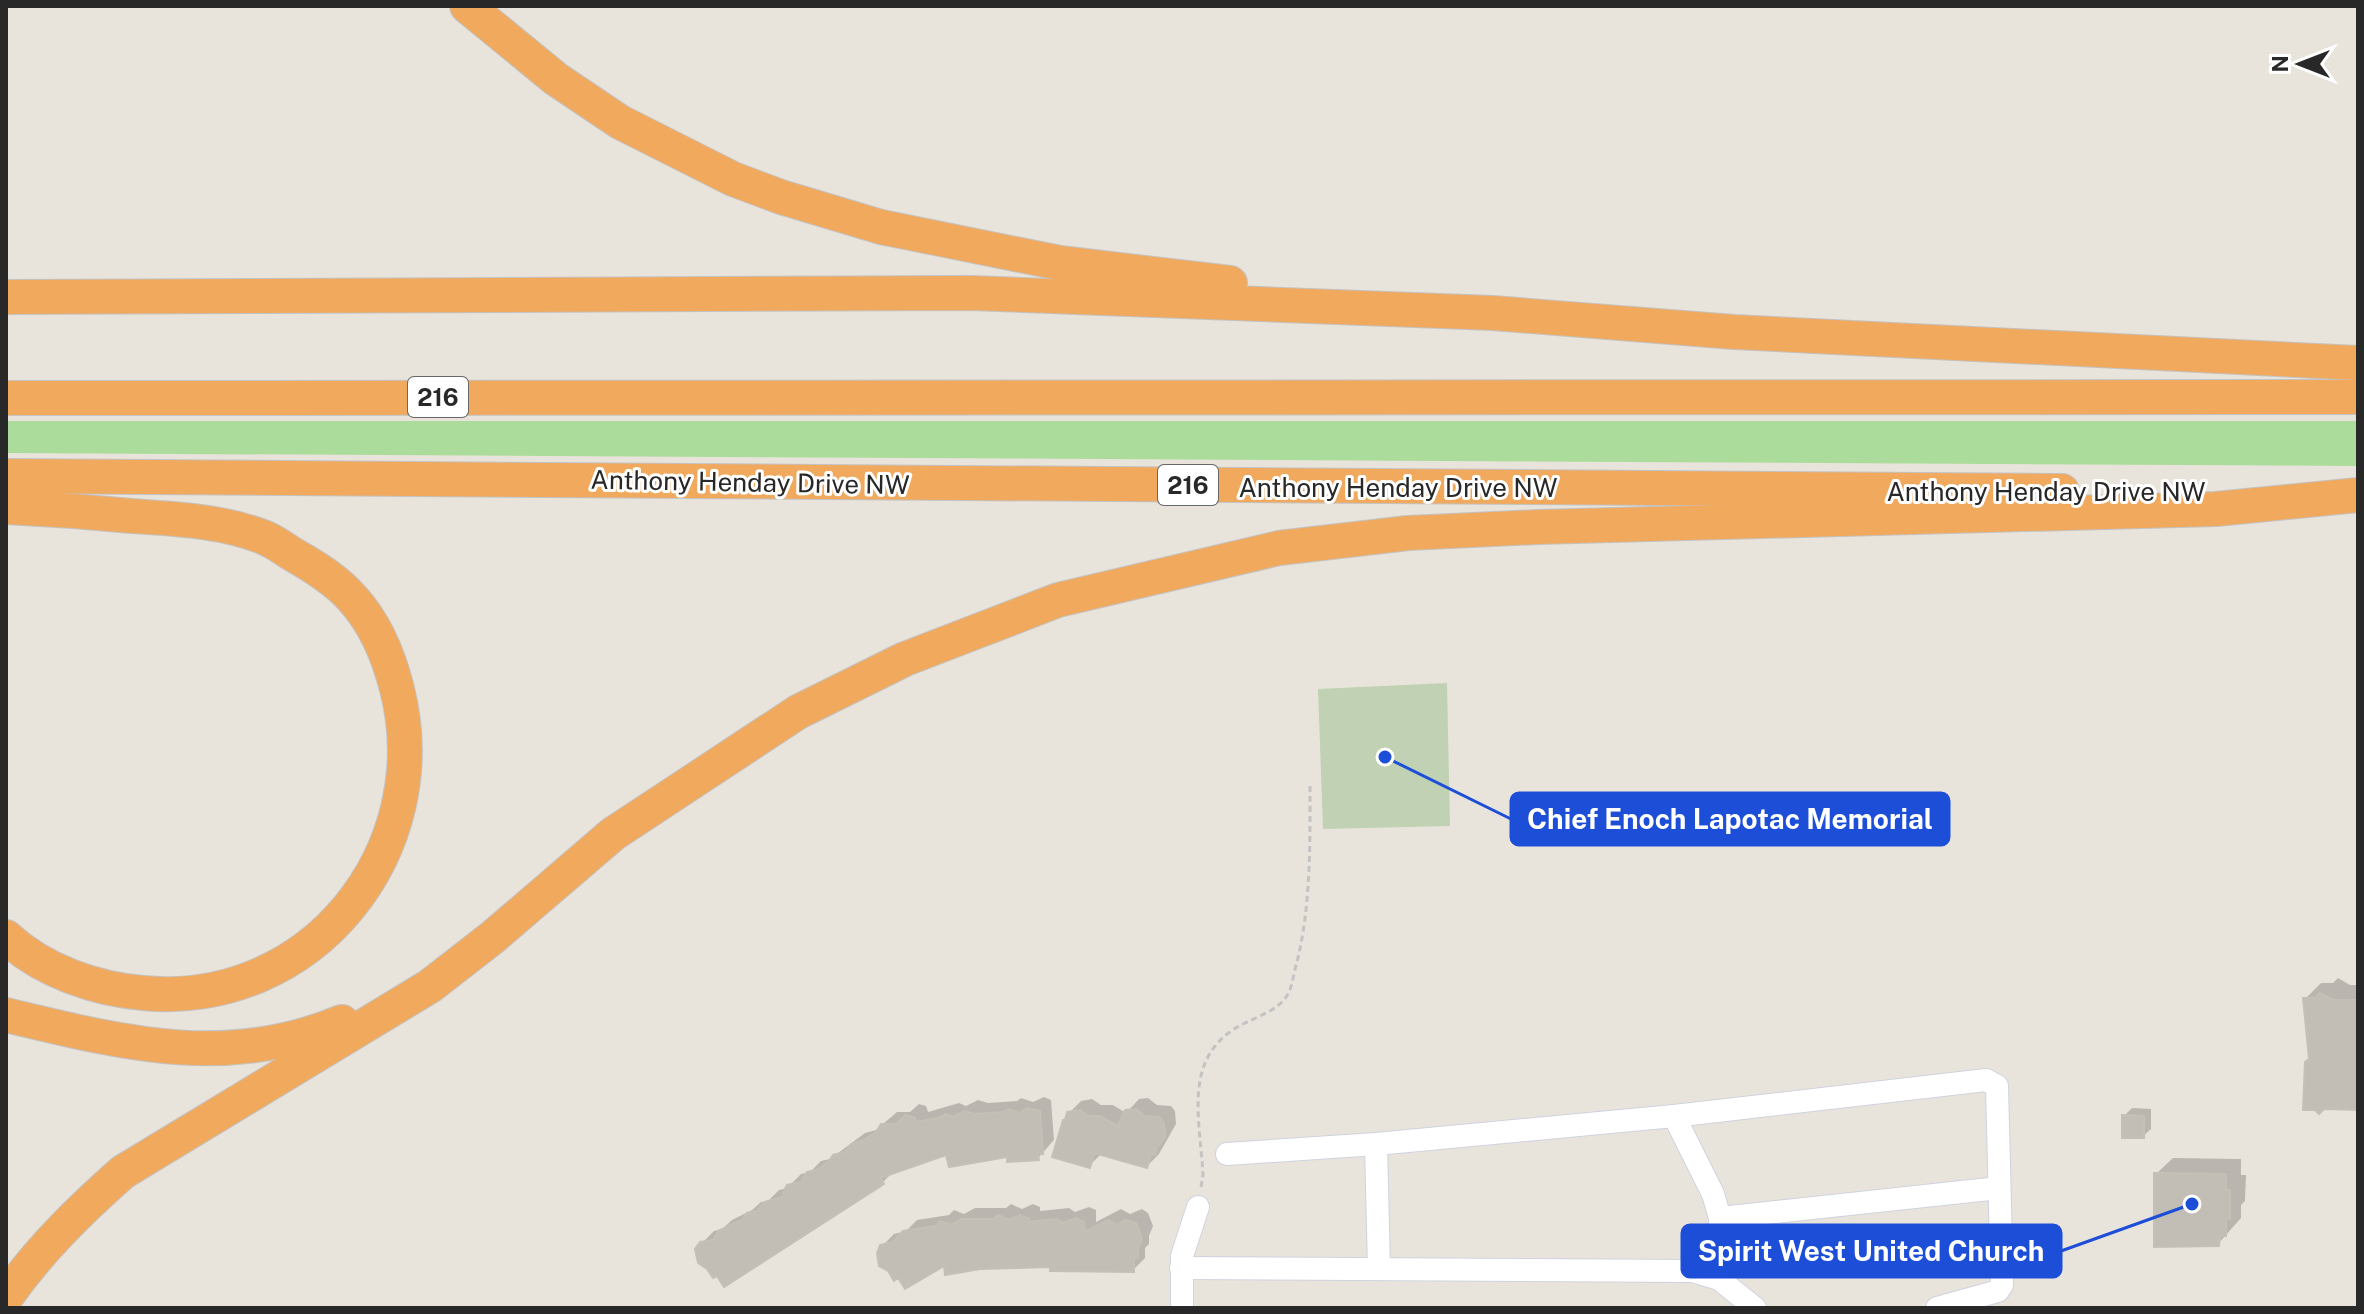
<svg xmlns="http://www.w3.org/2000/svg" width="2364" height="1314" font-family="'Public Sans',sans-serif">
<rect width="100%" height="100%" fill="#e9e4db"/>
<!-- green -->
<path fill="#acdc9b" d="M6,421H2358V466L6,453Z"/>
<!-- cemetery -->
<path fill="#c0d2b3" d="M1447,683L1450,826L1323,829L1318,689Z"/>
<!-- shadow -->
<g fill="#0003">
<path d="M2338,978L2350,985H2358V1110L2311,1059L2305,999L2321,983H2333Z"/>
<path d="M1044,1097L1051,1100L1054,1140L1038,1158L948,1153L894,1171L883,1182L725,1284L702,1243L714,1231L722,1229L732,1220L752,1210L761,1202L768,1201L779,1190L787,1188L801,1174L810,1172L821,1161L830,1159L865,1133L876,1130L897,1112H910L919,1104L926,1106L928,1112L959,1103L966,1106L978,1100L988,1103L1017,1101L1021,1098L1033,1102Z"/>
<path d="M1148,1098L1157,1105L1171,1106L1175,1111L1176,1124L1159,1154L1147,1166L1101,1154L1090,1165L1068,1117L1069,1113L1081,1101L1092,1099L1101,1105H1113L1126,1113L1139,1099Z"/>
<path d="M2132,1108L2151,1109V1129L2143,1136L2124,1116Z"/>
<path d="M2173,1158L2241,1159V1175H2246L2245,1201L2241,1205V1218L2218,1244L2156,1174Z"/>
<path d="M1011,1204L1022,1209L1033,1204L1040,1207V1211L1069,1208L1075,1212L1089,1207L1096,1210V1222L1121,1209L1130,1214L1142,1209L1148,1213L1153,1226L1149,1236V1244L1145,1248V1258L1133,1270L1052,1265L882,1246L894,1234L906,1231L917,1220L949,1215L954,1210L964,1214L975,1208H1006Z"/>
</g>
<!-- building -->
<g fill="#c2beb6" stroke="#c4c0b5" stroke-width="2">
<path d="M2320,993L2333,1000H2358V1110L2324,1109L2319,1114L2315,1110H2303L2305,1062L2309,1059L2303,998H2315Z"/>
<path d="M1027,1108L1040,1111L1043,1154L1038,1153L1039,1160L1007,1162V1157L949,1167L946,1155L880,1178L884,1184L724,1287L717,1276L713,1278L707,1269L698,1263L695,1249L700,1242L714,1240L718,1231L742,1220L747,1213L757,1211L765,1202L785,1196L783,1193L787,1185L801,1182L807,1172L817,1170L829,1161L833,1155L845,1152L851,1144L862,1141L876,1132L881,1124H896L906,1115L915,1118L916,1122L938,1118L946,1114L953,1117L965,1111L975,1114L1003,1112L1008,1109L1020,1113Z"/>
<path d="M1136,1109L1145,1116L1159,1117L1164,1123L1165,1138L1157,1147L1155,1155L1151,1154L1147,1168L1098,1154H1094L1090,1168L1052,1157L1063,1120H1065L1067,1112L1080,1110L1088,1116H1100L1118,1126L1125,1110Z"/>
<path d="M2122,1115L2144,1116V1138H2122Z"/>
<path d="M2154,1173L2226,1174V1190H2230V1219H2226V1236H2220L2219,1246L2154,1247Z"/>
<path d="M998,1215L1009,1220L1020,1215L1029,1219V1222L1057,1219L1062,1223L1076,1218L1084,1222L1085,1232L1108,1220L1117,1225L1125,1220L1131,1221L1137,1224L1142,1239L1138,1249V1258H1134V1272L1050,1271V1267L980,1269L945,1275L944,1266L905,1289L898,1278L894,1281L888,1271L879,1266L877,1253L880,1245L893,1242L903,1231L936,1226L940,1221L951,1225L962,1219H993Z"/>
</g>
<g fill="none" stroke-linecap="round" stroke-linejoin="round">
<!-- minor casing -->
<g stroke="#d0d2e0" stroke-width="24">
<g id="minor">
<path d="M1674,1116L1986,1080L1997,1086L2002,1285L1998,1291L1937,1308"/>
<path d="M1376,1144L1379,1269"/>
<path d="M1227,1154L1376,1144L1674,1116L1713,1194L1720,1218L1719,1279"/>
<path d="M1720,1218L1999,1188"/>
<path d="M1181,1268L1692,1271L1719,1279L1755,1308"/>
<path d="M1182,1308V1256L1198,1207"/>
</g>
</g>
<!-- highway casing -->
<g stroke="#c3c3c3" stroke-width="36">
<g id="highway">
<path d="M467,6L556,79L620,122L733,179L781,197L881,227L1060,263L1230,283"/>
<path d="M6,297L971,293L1493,313L1734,332L2358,363"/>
<path d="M6,398L2358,397"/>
<path d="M6,476L2062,491"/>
<path d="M6,507C48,509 90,512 132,516C176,519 222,521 263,537C274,541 284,549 294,555C315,567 336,580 352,598C375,623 389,657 397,689C438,850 312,1009 143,993C95,989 43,971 6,937"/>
<path d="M6,1015C123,1043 226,1070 342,1022"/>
<path d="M6,1297C40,1249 79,1211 123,1172L430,986L493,937L613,834L798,712L905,659L1058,600L1279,548L1408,533L1538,527L2216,509L2358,495"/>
</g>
</g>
<!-- path -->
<path stroke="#c3c3c3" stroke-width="3" stroke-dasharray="6 4" stroke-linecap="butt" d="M1201,1187L1203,1175C1200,1117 1181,1054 1245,1023C1261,1015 1281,1009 1289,992C1293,983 1294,971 1297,962C1311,905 1310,844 1310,785"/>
<!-- minor -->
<use href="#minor" stroke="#fff" stroke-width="22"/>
<!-- highway -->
<use href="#highway" stroke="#f1a95e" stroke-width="34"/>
</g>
<g text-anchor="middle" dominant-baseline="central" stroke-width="6" stroke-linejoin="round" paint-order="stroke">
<!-- shield labels -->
<g fill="#fff" stroke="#686868" stroke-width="2">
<rect x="408" y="377" width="60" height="40" rx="6"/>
<rect x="1158" y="465" width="60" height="40" rx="6"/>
</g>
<g font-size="24" font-weight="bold" fill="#282828">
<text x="438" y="397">216</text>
<text x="1188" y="485">216</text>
</g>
<!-- street labels -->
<g font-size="26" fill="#282828" stroke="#fff">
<text transform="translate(750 482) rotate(1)">Anthony Henday Drive NW</text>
<text x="1398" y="487">Anthony Henday Drive NW</text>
<text x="2046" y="491">Anthony Henday Drive NW</text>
</g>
</g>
<!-- callouts -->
<path fill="none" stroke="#1d4ed8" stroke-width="3" d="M1385 757L1511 819M2192 1204L2061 1251"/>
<g fill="#1d4ed8" stroke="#fff" stroke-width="3">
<circle cx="1385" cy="757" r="8"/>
<circle cx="2192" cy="1204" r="8"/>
</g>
<g fill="#1d4ed8" stroke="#1d4ed8" stroke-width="3">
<rect x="1511" y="793" width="438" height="52" rx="8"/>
<rect x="1682" y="1225" width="379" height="52" rx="8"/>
</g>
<g font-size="28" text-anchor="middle" font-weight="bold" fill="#fff">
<text x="1730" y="829">Chief Enoch Lapotac Memorial</text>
<text x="1871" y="1261">Spirit West United Church</text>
</g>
<!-- border -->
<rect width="2364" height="1314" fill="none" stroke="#282828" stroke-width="16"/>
<!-- north arrow -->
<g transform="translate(2300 64) rotate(270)" stroke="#ffffff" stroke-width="6" paint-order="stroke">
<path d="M0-6L14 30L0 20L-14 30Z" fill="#282828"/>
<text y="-12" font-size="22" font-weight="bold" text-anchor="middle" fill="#282828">N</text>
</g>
</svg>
